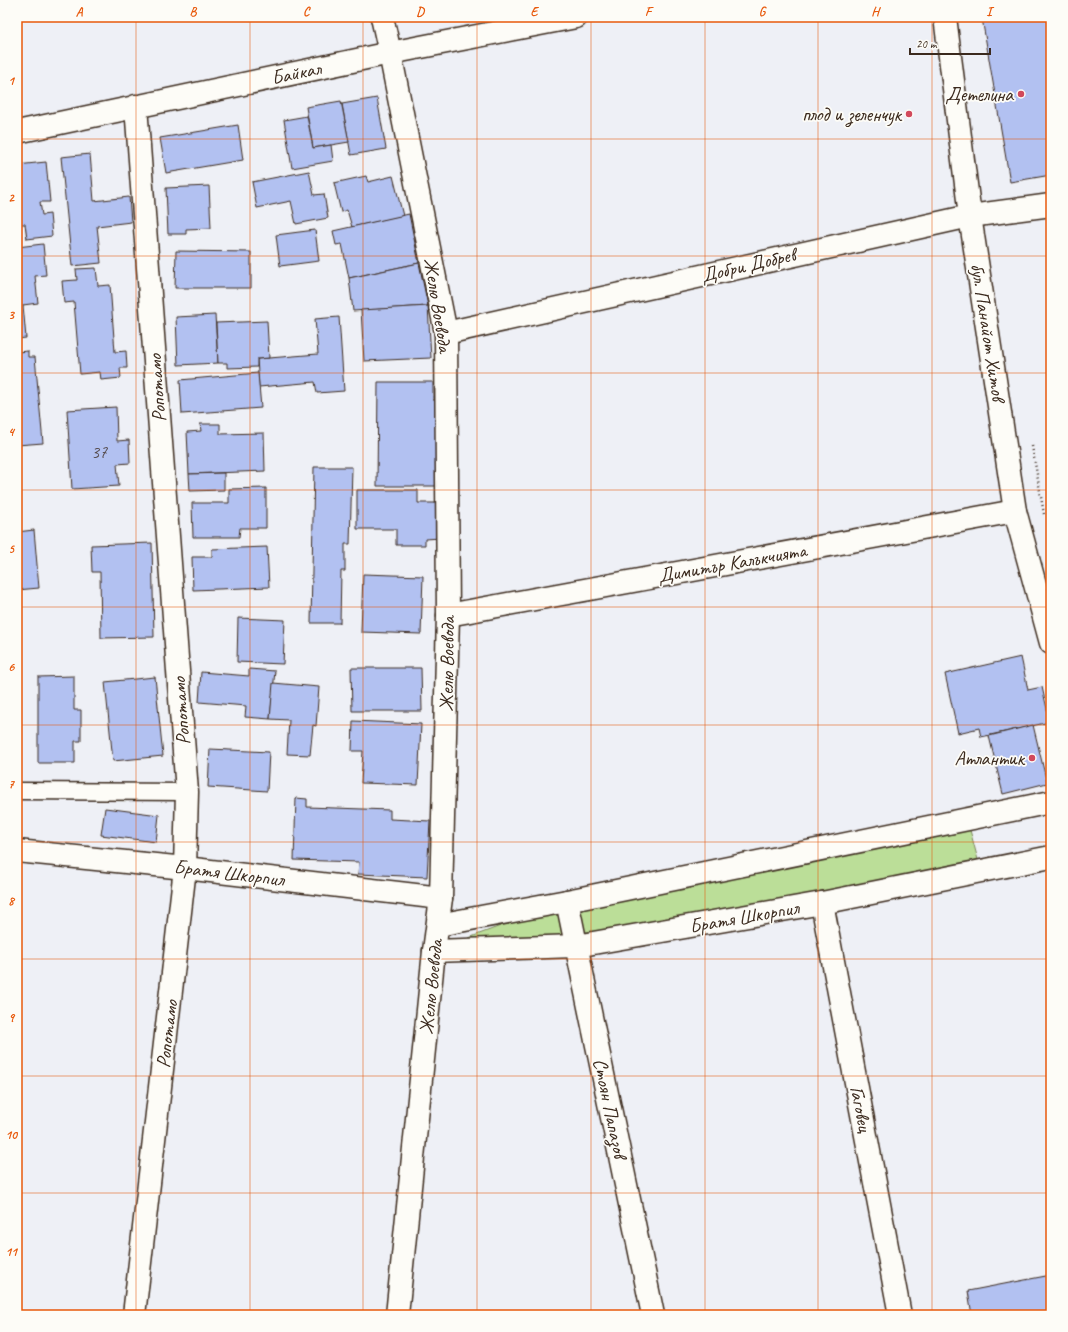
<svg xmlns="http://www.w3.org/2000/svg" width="1068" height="1332" font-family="Caveat,sans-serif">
<rect width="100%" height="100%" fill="#eef0f6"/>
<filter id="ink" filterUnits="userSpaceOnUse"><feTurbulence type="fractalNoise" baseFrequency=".025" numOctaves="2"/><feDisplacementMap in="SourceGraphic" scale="8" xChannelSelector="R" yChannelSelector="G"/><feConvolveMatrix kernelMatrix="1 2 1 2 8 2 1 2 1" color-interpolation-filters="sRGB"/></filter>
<g filter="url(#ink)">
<!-- green -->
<path fill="#bbde98" stroke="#7b845b" d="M967,819L981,871L576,946L434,951L567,901Z"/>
<!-- building -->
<g fill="#b2c1f1" stroke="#3b2a1e">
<path d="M989,17H1051V175L1010,182L982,18Z"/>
<path d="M377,98L386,149L351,155L342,104Z"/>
<path d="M341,101L349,142L313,148L306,107Z"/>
<path d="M307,116L313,148L331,145L333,161L292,168L284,120Z"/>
<path d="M238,125L243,160L166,173L160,138Z"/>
<path d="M90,154L94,201L129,197L131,222L97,226L101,263L72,266L61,157Z"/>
<path d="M46,162L50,202H40L42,215L50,214L52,236L27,239L25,224H17V165Z"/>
<path d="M309,171L314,195L324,194L328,218L296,224L291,201L257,208L252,182Z"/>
<path d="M366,176L368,182L393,176L403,216L352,227L347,210L341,212L334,183Z"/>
<path d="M209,186L211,228L186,229V234H168L166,188Z"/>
<path d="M409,214L419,263L349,278L342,244L336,245L333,231Z"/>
<path d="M315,230L319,261L280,266L276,235Z"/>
<path d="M43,244L46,275L35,276L38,303L23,305L26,338L17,339V247Z"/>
<path d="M176,251L251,252V288H175Z"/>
<path d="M419,263L428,306L353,311L349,278Z"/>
<path d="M96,268L98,286L110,285L115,352L126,351L127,368H120L121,378L101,380L100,372L80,374L74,302L64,303L62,281L77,280L76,269Z"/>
<path d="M428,306L431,358L364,361L361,310Z"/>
<path d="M215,315L218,363L178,365L176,317Z"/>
<path d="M339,317L344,391L317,393L315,382L259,387L257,359L318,354L315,319Z"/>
<path d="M267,321L269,358L257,359V367L227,368V363H218L216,323Z"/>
<path d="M28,351V357H35L43,443L17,445V352Z"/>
<path d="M258,373L261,408L182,414L180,380Z"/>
<path d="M378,382H433V400H443V486H377Z"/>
<path d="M116,407L117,441L129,440L130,463L117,464L119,486L72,489L67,410Z"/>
<path d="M200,424H220V434L264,433L265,471L189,474L187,432L201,431Z"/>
<path d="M314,467H352L350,544H345V571H341L340,623H311Z"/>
<path d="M224,473V490L190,491L189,474Z"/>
<path d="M266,488V528H240L239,537H193L192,503H229V489Z"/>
<path d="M357,490H418V503H441V538L425,539V545H396V529H357Z"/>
<path d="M34,530L39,588L17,590V532Z"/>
<path d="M152,543L154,637L101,638L100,572H92L91,545Z"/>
<path d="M267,547L269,587L193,590L192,557H212V549Z"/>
<path d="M363,574L423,576L421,634L361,632Z"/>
<path d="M238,618L285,620L283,664L237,662Z"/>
<path d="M1021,657L1028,690L1042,687L1050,722L981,737L979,728L958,733L945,674Z"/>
<path d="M351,668H421L422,711H352Z"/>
<path d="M249,669L275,671L270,719L245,717L246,706L199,702L201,672L249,676Z"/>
<path d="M74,676V710H81V741H75V763H38V677Z"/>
<path d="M155,677L163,756L113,761L105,682Z"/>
<path d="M273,683L319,687L316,726L313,725L310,755L287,754L289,720L270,719Z"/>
<path d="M353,721L421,724L418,785L361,783L363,751H352Z"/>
<path d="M1033,725L1047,783L1003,794L989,736Z"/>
<path d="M210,749L269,752L267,791L208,787Z"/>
<path d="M296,798L307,799V807L390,810V819L430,821L427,877L358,874L359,862L294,860Z"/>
<path d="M105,808L159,815L156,842L101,835Z"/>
<path d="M1051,1275V1315H972L968,1291Z"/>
</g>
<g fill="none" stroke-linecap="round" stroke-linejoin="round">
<!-- lane casing -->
<g stroke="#3b2a1e" stroke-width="19">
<path id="lane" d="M17,791L187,792"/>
</g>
<!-- street casing -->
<g stroke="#3b2a1e" stroke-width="25">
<g id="street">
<path d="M382,17L390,53L446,333L448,615L441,898L434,951L397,1315"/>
<path d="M17,132L390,53L576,17"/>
<path d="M446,333L970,216L1051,205"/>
<path d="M448,615L1015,511"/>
<path d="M17,851L185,868L441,898"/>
<path d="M567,901L653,1315"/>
<path d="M822,903L900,1315"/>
<path d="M438,925L567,901L1051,802"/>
<path d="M434,951L576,946L822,903L1051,857"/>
<path d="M134,1315L185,868L187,792L136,106"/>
</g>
</g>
<!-- secondary casing -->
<g stroke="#3b2a1e" stroke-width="25">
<path id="secondary" d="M945,17L970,216L1015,511L1051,643"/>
</g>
<!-- path -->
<path stroke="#3b2a1e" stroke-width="2.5" stroke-dasharray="1 3" stroke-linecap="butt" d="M1032,446L1044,514"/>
<!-- lane -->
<use href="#lane" stroke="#fdfcf7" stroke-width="16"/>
<!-- street -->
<use href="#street" stroke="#fdfcf7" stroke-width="22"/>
<!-- secondary -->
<use href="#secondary" stroke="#fdfcf7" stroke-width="22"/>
</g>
</g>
<!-- grid -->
<path fill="none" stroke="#e8590c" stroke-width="1" stroke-opacity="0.55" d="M136,17V1315M250,17V1315M363,17V1315M477,17V1315M591,17V1315M705,17V1315M818,17V1315M932,17V1315M17,139H1051M17,256H1051M17,373H1051M17,490H1051M17,607H1051M17,725H1051M17,842H1051M17,959H1051M17,1076H1051M17,1193H1051"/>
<!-- markers -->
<g fill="#d1495b" stroke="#fdfcf7" stroke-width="1.5">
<circle cx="1021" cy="94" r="4"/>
<circle cx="909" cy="114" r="4"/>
<circle cx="1032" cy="758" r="4"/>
</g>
<g text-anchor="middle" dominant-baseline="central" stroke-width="3.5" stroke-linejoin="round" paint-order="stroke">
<!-- number labels -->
<g font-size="18" fill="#595053">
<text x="99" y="452">37</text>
</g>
<!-- street labels -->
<g font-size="20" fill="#3b2a1e" stroke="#fdfcf7">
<text transform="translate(296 73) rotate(-12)">Байкал</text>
<text transform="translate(748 265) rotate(-13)">Добри Добрев</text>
<text transform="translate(438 305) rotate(81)">Желю Воевода</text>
<text transform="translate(988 332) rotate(81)">бул. Панайот Хитов</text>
<text transform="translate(157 388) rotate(-94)">Ропотамо</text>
<text transform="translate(732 563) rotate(-10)">Димитър Калъкчията</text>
<text transform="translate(447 664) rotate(-89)">Желю Воевода</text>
<text transform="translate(181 711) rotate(-94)">Ропотамо</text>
<text transform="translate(229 873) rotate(7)">Братя Шкорпил</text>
<text transform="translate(744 917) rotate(-10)">Братя Шкорпил</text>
<text transform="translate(431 987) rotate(-84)">Желю Воевода</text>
<text transform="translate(167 1034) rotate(-83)">Ропотамо</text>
<text transform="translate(610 1108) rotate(78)">Стоян Папазов</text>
<text transform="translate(861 1109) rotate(79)">Гаговец</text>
</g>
<!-- poi labels -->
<g font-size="20" fill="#3b2a1e" stroke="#fdfcf7" text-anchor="end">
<text x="1013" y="94">Детелина</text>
<text x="901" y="114">плод и зеленчук</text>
<text x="1024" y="758">Атлантик</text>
</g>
</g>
<!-- margin -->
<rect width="1068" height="1332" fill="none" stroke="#fdfcf7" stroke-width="44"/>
<!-- scale -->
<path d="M910 48v6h80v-6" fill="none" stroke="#3b2a1e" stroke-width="2"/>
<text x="916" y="48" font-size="12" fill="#3b2a1e" stroke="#fdfcf7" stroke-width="3" paint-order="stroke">20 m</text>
<rect x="22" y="22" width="1024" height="1288" fill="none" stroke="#e8590c" stroke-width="1.5"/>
<g font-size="13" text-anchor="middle" font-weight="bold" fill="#e8590c">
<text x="79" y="16">A</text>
<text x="193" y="16">B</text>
<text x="306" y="16">C</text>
<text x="420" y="16">D</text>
<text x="534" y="16">E</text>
<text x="648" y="16">F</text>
<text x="762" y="16">G</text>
<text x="875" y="16">H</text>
<text x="989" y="16">I</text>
<text x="11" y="85">1</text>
<text x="11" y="202">2</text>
<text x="11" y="319">3</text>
<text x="11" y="436">4</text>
<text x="11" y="553">5</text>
<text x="11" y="671">6</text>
<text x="11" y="788">7</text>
<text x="11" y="905">8</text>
<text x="11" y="1022">9</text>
<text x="11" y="1139">10</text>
<text x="11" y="1256">11</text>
</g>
</svg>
